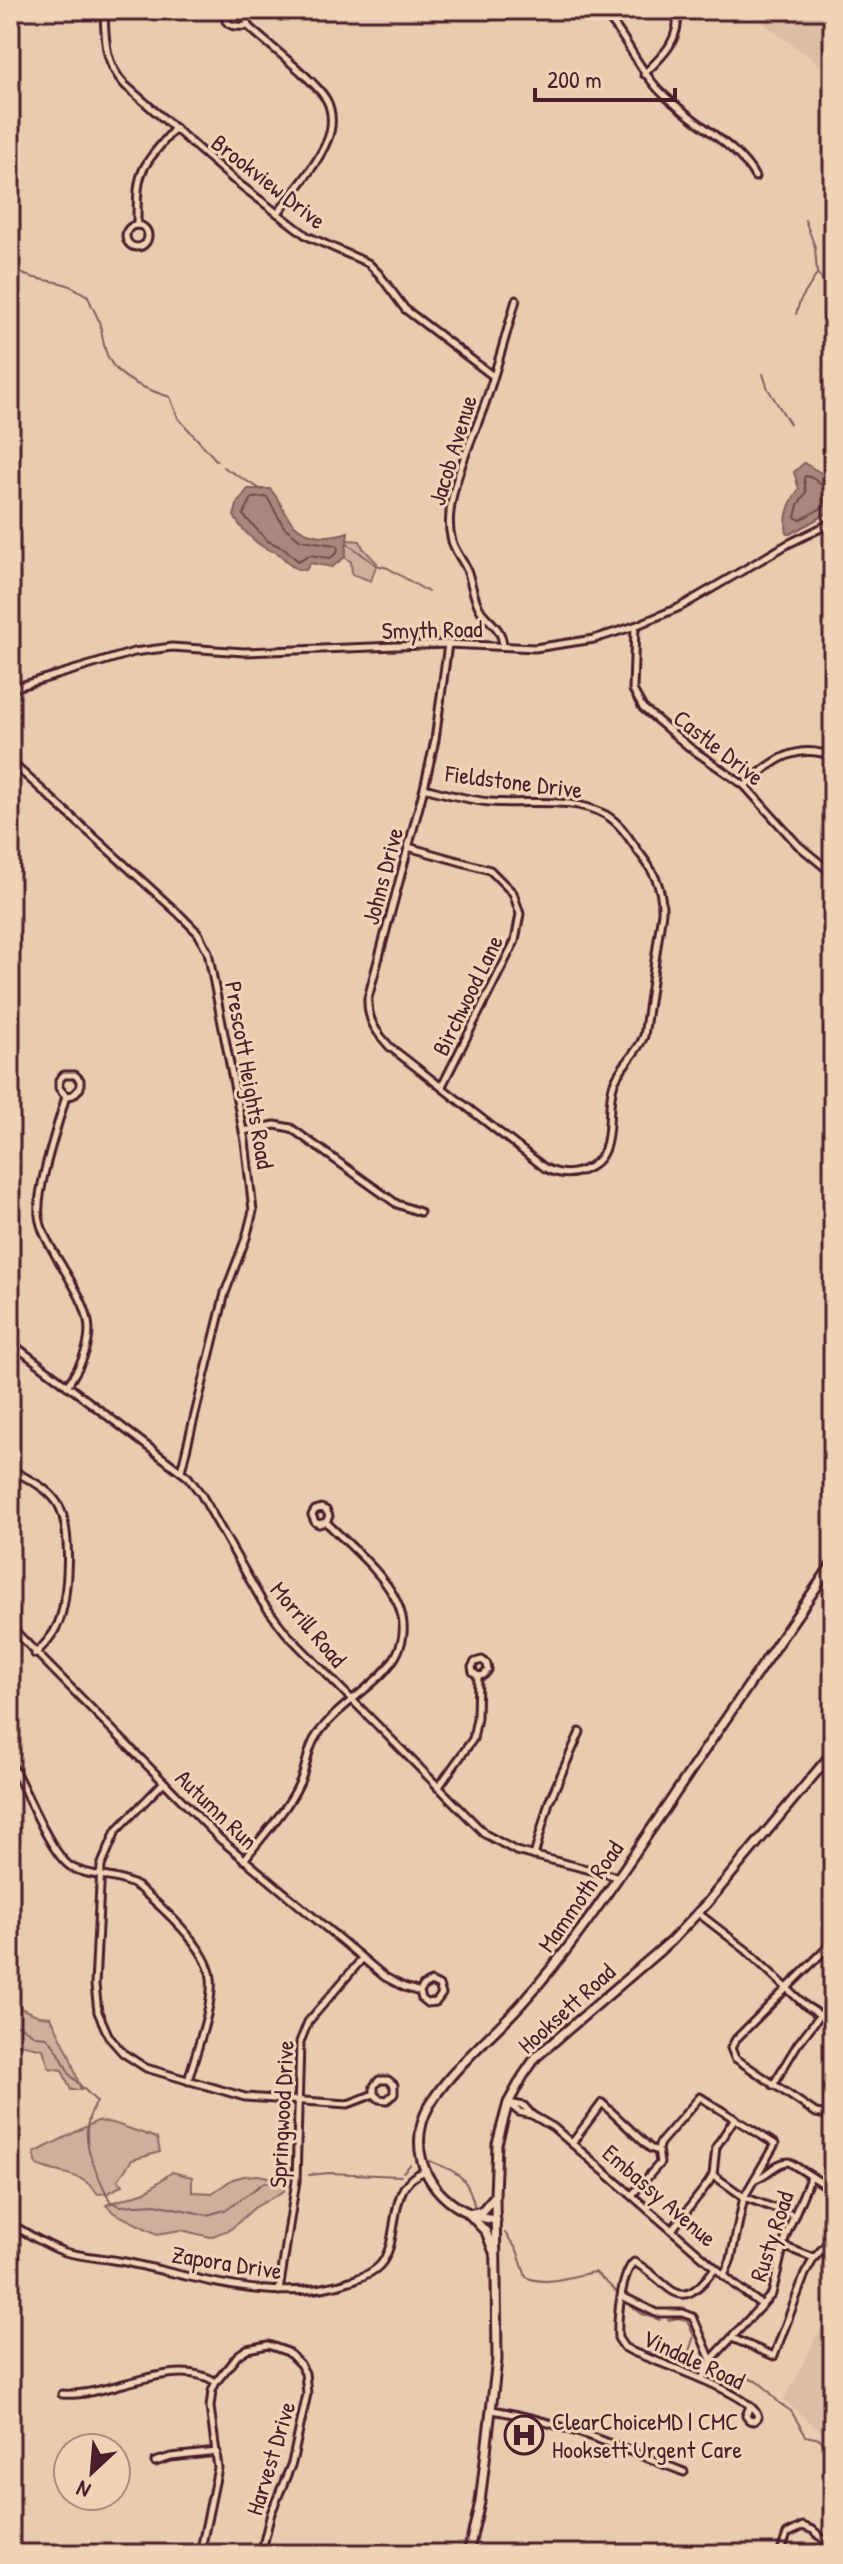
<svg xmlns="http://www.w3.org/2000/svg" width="843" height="2564" font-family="'Patrick Hand',sans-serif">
<rect width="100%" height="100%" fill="#e9ccb0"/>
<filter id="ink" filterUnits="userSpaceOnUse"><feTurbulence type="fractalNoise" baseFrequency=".0125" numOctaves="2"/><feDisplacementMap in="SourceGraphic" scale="16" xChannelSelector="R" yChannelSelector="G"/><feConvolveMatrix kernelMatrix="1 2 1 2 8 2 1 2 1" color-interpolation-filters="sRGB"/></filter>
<g filter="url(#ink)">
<!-- built -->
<g fill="#dcbda5">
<path d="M746,10H833V75Z"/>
<path d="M833,2304V2442L784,2400Z"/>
</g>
<!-- green -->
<g fill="#cfaf9b" stroke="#8c6763" stroke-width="2">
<path d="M347,540L360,541L363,548L377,563L371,581L352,574L351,562L345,557Z"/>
<path d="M10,1988L20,2008L39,2016L51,2017L69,2054L81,2090H71L62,2070L49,2068L43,2049L20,2044L10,2045Z"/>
<path d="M97,2121L113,2123L157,2138L160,2152L132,2160L118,2180L123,2185L108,2193L98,2194C80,2170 62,2176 37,2165L34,2153Z"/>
<path d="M172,2172L192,2177V2192L212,2193L233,2179L244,2176L258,2175L283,2180L284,2191L254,2208L231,2229L210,2237L181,2230L157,2234L114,2213L106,2205L145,2192Z"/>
</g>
<!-- water -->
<g fill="#aa877b" stroke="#845d5b" stroke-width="2">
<path d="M804,463L823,474L833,485L832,511L790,534H787C784,516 789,503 799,489L794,472Z"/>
<path d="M248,489H270C278,497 282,508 288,517C301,538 327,539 348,532L345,557L332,567L310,563L306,570C292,571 288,561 279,554C270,548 276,554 267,549C255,543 240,528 234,516L238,502Z"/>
</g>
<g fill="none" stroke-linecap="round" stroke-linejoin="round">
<!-- shore -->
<g stroke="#70494b" stroke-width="2">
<path d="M833,490C821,490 817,476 805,476L804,479L806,492L798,505L795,517L800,520L827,505L833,504"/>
<path d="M267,497L284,527L301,540L336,545L338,548L337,553L330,558L310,555L298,561L285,549L268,541L243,515L252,498Z"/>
</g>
<!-- stream -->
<g stroke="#845d5b" stroke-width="2">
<path d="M805,220L815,247L817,273L833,294"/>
<path d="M10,262C20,282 52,278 70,286C77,289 82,293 88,296C91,307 98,315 100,325C103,336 103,347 108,357C118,380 148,390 170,397L178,418L217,461"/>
<path d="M796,314L800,301L817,274"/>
<path d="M763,374L768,389L790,424"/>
<path d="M223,467L262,490"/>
<path d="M347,543L376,565L388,568L428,592"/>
<path d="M10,2028L19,2025L36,2036L47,2037L58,2051L70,2075L97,2102C74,2134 95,2169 110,2201L120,2206L155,2204L207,2215L225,2210L265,2182L274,2184L283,2182"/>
<path d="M430,2161C459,2173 468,2176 475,2208"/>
<path d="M403,2172L410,2165"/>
<path d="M309,2175L329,2173L401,2176"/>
<path d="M505,2233L517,2250L526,2277C546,2287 573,2275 595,2272L618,2293"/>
<path d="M628,2304L642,2314L660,2320"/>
<path d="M668,2320L679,2318L687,2321L694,2336L689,2351L691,2363L701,2368"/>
<path d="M719,2370L756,2380L768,2390L779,2403L791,2411L806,2436L820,2439L827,2448L833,2446"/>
</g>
<!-- minor casing -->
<g stroke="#4a1f2b" stroke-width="11">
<g id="minor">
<path d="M104,10C105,38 104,63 125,85L234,180L307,236L368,263L379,274L405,309L493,376"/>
<path d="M227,10L226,21C232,28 239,26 248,26L245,10"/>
<path d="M601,10C625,33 636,66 659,90C685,118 739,145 755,177"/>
<path d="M248,26C267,44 313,78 326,99C333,111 333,128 327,141C316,167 294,191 278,213"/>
<path d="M644,74C664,55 681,39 677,10"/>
<circle cx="137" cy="236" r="11"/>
<path d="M137,225C137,168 139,171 175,128"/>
<path d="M635,626L633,690L643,708L689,747L745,786L798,845L833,874"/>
<path d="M503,646C502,628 491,624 481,611C473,599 472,583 467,570C462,558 453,550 451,537C442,499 473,439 486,401C497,368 506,334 516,300"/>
<path d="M10,689L134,652L172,647L244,652L448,644L535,648L594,639L635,626L680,607L788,544L833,522"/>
<path d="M10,761L179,914L198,933L208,952L245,1141L253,1211L246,1238L225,1293L181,1471"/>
<path d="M745,786C770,762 797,741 833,757"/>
<path d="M424,788C446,794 468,800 490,802C527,805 573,796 606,815C620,823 629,838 638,851C653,870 663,887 662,912L644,1036C637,1054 620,1066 614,1083C603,1114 621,1157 581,1171C568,1176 557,1174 545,1168L390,1047C376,1032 367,1020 368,998L424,788L435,740L448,644"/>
<path d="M408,847L490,870L513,893L520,914L515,941L442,1086"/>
<path d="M66,1096L59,1088V1080L64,1075H75L80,1080V1088L73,1095L66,1096C58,1125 36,1189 39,1216C41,1231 49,1244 56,1256C87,1309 106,1329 67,1386"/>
<path d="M243,1131L275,1125L291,1128L397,1204L420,1212"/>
<path d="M10,1342L188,1477L201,1494L263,1603L286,1633L485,1834L516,1851L618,1877"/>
<path d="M10,1469C26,1478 45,1486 56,1501C73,1523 69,1599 58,1624C53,1636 44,1645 35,1654"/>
<path d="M10,1626L220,1839L385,1977L404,1987L420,1992L422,1999L427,2003L436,2002L442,1994L439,1986L431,1982L423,1986L420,1992"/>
<path d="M10,1762C25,1786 50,1856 73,1868C93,1878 117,1874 138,1887C161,1906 208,1948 211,1978C214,2005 195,2054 188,2081"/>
<path d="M164,1782L116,1831L101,1866L95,1985L98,2012L109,2037L123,2053L146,2068L245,2097L348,2104L374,2094V2086L379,2080H388L394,2085V2094L387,2100L379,2099L374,2094"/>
<path d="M438,1788L473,1739L477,1718L478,1676L473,1672L472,1667L475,1662L482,1660L487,1664L488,1670L484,1675L478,1676"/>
<path d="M534,1856L549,1802L580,1732"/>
<path d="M244,1860C260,1839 287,1810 298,1786C307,1770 306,1750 317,1735C334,1711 359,1696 380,1676C441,1616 368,1564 326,1522L329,1516L326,1510L321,1508L315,1510L312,1515L315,1522L319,1524L326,1522"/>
<path d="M698,1913L746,1950L806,2006L833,2023"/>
<path d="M833,1942L736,2039L731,2048L735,2058L816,2113L826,2115L833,2109"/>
<path d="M773,2085L797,2045L820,2015"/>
<path d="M509,2103L524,2106L532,2115"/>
<path d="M509,2104L519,2112L532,2115L553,2127L735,2285L762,2305"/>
<path d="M572,2143L602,2103L650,2148L658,2151"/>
<path d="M713,2175L744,2197L793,2215"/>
<path d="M755,2179C768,2176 775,2162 789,2162L833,2190"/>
<path d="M632,2195L660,2163L658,2149L660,2143L700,2097L775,2144L744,2197L731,2259L724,2276"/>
<path d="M10,2224C28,2233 46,2246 65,2252C84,2257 105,2258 125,2262C198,2277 279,2307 353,2280C362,2277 373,2273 380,2265C403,2239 384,2183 426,2171"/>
<path d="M672,2230L709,2182L713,2175L716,2147L735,2118"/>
<path d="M783,2246L814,2258"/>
<path d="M715,2268C677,2320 672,2282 634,2262C621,2274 617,2319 618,2338L624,2347L633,2352C656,2362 754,2394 758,2417L754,2421L749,2420L746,2416L750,2406"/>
<path d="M279,2291L296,2181L300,2042L308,2022L362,1959"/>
<path d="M622,2296L656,2313H683L693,2317L711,2360"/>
<path d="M732,2338L774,2356L805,2274L814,2258L833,2237"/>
<path d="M702,2379L711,2360L772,2294L786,2235L811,2176"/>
<path d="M62,2394C109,2398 173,2355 216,2382"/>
<path d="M492,2410C559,2421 621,2448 684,2472"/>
<path d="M155,2462L171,2457L217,2452"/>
<path d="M200,2554L218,2468L210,2407L212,2391L216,2382L238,2355L247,2349L268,2345L288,2352L300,2364L305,2373L307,2394L292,2463L271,2513L261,2554"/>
<path d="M780,2554L787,2534L803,2526L813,2530L833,2548"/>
</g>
</g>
<!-- secondary casing -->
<g stroke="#4a1f2b" stroke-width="13">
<path id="secondary" d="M496,2220C448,2215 409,2173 422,2123C432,2084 495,2034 522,2003C578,1941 622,1871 669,1803C723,1722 778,1643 833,1563"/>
</g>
<!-- primary casing -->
<g stroke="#4a1f2b" stroke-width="13">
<g id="primary">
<path d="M469,2214L486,2232L495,2255"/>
<path d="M469,2214L482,2211L494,2197"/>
<path d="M468,2554L480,2502L497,2360L495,2195L497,2144L508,2103L523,2076L536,2057L671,1941L707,1903L833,1752"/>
</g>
</g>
<!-- minor -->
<use href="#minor" stroke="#f0d3b6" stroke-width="5"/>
<!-- secondary -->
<use href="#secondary" stroke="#f0d3b6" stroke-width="7"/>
<!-- primary -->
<use href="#primary" stroke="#f0d3b6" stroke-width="7"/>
</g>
</g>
<!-- icons -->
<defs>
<g id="hospital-ring" transform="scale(2)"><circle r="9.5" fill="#f0d3b6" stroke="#4a1f2b" stroke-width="1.5"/><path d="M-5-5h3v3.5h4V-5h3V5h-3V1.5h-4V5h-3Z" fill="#4a1f2b"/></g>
</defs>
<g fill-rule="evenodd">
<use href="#hospital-ring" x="524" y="2435"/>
</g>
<g text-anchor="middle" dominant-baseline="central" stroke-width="6" stroke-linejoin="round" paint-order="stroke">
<!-- street labels -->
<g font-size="24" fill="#4a1f2b" stroke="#f0d3b6">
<text transform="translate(269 181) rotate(38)">Brookview Drive</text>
<text transform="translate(452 450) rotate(-73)">Jacob Avenue</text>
<text transform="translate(432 629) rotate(-1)">Smyth Road</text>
<text transform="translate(719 747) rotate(38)">Castle Drive</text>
<text transform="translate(514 781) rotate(7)">Fieldstone Drive</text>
<text transform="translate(382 876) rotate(-75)">Johns Drive</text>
<text transform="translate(467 995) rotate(-64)">Birchwood Lane</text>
<text transform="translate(250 1075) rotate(80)">Prescott Heights Road</text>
<text transform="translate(309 1624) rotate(50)">Morrill Road</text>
<text transform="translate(217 1809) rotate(44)">Autumn Run</text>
<text transform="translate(580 1896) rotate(-55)">Mammoth Road</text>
<text transform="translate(566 2008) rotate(-42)">Hooksett Road</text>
<text transform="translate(281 2114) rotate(-87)">Springwood Drive</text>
<text transform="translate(660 2195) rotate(41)">Embassy Avenue</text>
<text transform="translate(771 2236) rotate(-72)">Rusty Road</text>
<text transform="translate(227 2262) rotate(9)">Zapora Drive</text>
<text transform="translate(694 2359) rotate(25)">Vindale Road</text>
<text transform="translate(270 2458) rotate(-73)">Harvest Drive</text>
</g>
<!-- poi labels -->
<g font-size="24" fill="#4a1f2b" stroke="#f0d3b6" text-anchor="start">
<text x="552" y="2421">ClearChoiceMD | CMC<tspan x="552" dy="28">Hooksett Urgent Care</tspan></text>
</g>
</g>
<!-- margin -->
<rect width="843" height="2564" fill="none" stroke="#f0d3b6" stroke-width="40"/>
<rect x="20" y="20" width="803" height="2524" fill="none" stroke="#4a1f2b" stroke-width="3" filter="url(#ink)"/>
<!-- north arrow -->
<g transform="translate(92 2472) rotate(206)"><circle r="38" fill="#f0d3b6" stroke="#ae8b7e" stroke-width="2"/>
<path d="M0-6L14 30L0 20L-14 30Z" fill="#4a1f2b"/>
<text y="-12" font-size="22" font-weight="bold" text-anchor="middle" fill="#4a1f2b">N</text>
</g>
<!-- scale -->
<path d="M535 88v12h140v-12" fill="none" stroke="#4a1f2b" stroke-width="4"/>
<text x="547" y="88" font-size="24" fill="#4a1f2b" stroke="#f0d3b6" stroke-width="6" paint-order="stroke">200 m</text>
</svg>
